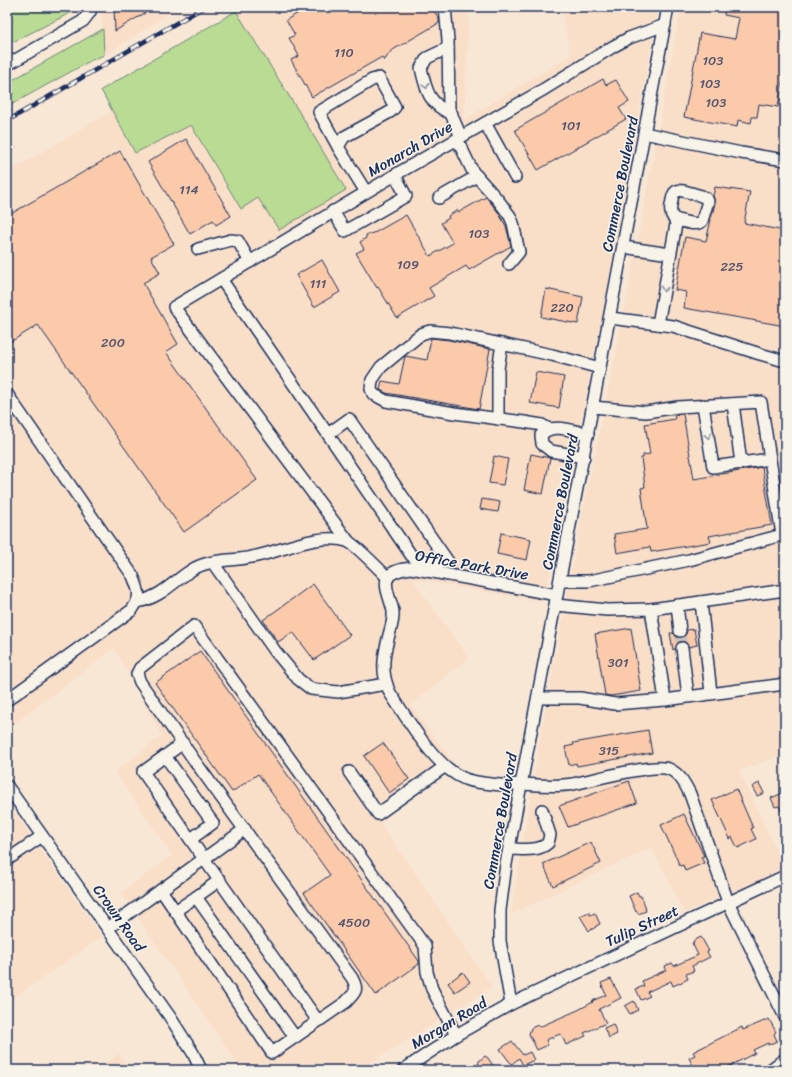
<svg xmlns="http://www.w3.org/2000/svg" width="792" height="1077" font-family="Sriracha,sans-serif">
<rect width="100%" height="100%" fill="#f8e7d5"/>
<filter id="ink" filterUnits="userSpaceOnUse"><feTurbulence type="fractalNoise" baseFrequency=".025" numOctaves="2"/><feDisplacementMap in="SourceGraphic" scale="8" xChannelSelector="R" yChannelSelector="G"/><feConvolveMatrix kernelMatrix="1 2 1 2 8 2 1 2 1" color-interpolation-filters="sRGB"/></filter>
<g filter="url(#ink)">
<!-- built -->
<g fill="#f9dec8">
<path d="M102,7H180L104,55Z"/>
<path d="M243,7H466L469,14L464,120L571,55L561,7H658L602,316L544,602L412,579L469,658L410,705L455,764L380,822L492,987L359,1070H242L121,893L172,855L115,772L162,736L114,648L7,729V173L112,111L135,153L191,124L240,209L258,198L279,230L346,190L306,123L236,11Z"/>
<path d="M681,7H785V754L739,771L785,869L684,913L652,847L511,914L542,728L585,501L625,309Z"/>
<path d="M7,802L102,937L7,1002Z"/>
<path d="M119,1054L130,1070H97Z"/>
</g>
<!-- green -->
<g fill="#badb94" stroke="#6a8579">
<path d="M7,7H78V9L7,45Z"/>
<path d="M236,11L306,123L346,190L279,230L258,198L241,209L191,125L135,153L101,90Z"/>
<path d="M103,29L104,55L92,60L7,107V83Z"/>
</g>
<!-- building -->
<g fill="#fbcaaa" stroke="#1b2f5e">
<path d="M114,7H155L115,31Z"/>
<path d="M309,7H432L439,19V23L391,51L384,61L382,57L312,97L291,60L299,56L289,38L295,35L286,20Z"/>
<path d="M725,7H785V68L778,107L759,104L757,117H752L751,123L738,120L737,127L684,117L700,33L735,39L739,18L724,15Z"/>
<path d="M603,79L606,85L616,80L629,102L619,108L626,119L538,170L515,130Z"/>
<path d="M186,139L231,216L216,225L213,220L190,234L148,162Z"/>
<path d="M120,151L174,244L151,257L160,273L143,283L178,344L166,352L257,480L184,532L38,325L7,344V216Z"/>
<path d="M715,187L750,192L744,223L785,231V326L684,308L686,292L675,290L685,237L706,241L715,203L713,196Z"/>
<path d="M486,197L498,212L506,226L511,246L469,270L466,266L429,288L434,296L397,318L378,287L377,288L356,253L364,249L360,242L366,238V235L376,232L406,215L430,256L453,243L441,223L449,218L448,216L458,210L459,212Z"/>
<path d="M322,260L340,292L314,307L296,275Z"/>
<path d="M546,289L583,297L578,324L541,317Z"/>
<path d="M431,338L449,340L490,349L479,409L386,393L380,390L382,381L399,384L405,356L427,360Z"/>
<path d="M536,372L564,377L559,408L530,403Z"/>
<path d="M683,414L694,479L762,467L772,525L709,536L711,542L651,552L650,547L617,553L614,534L647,529L641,488L645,487L641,458H643V455L650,454L645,424L675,419L674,415Z"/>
<path d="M531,454L550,458L543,494L524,490Z"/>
<path d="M494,456L508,459L503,485L489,483Z"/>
<path d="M482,499L500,502L498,512L480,509Z"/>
<path d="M501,533L531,539L527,560L497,554Z"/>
<path d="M313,584L350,635L314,660L293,632L278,642L263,620Z"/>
<path d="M631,628L641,691L611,696L605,695L595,634Z"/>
<path d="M694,629L697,645L689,647L685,642L681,641L678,643L675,649L673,650L670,633H673L677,637L681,638L686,634L687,630Z"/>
<path d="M200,651L419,961V964L376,995L304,893L330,875L258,774L232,792L155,683Z"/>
<path d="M648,730L652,753L577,766L576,763L569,765L565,747L574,745L573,743Z"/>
<path d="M383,743L409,779L389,793L364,756Z"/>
<path d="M629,781L637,803L568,827L559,806Z"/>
<path d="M759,783L764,793L757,796L752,787Z"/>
<path d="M736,789L753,828L751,829L756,839L738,848L737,847L732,837L730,839L712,800Z"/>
<path d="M785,792V819L779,806L775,807L771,798Z"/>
<path d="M684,814L704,856L701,857L704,863L685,871L683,865L680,866L661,825Z"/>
<path d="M591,842L601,863L553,886L543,864Z"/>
<path d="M637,892L639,896H641L646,908H645L646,911L638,914L637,911L636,912L629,896Z"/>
<path d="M589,912L590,915L595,913L600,924L596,926V927L589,931L580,916Z"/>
<path d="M701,937L709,951L707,952L710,957L692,966L694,971L686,974L688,979L673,986L671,981L647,992L650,996L641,1000L636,989L644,986L642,981L666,970L665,966L672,963L674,966L698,955L692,943H694L693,941Z"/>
<path d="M463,972L470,982L455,992L448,983Z"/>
<path d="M611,979L621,998L599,1009L606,1023L584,1033L586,1036L566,1045L561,1034H560L546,1040L548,1045L537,1050L529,1034L531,1028L538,1025L539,1027L578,1010L593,1002L592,1001L606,995L601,983Z"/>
<path d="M634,1001L638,1010L630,1014L625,1006Z"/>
<path d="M769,1019L776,1032L774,1034L777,1041L768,1045V1043L753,1050L755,1053L722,1070H695L689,1058L695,1055L693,1052L742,1027L743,1030Z"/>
<path d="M613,1024L617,1034L609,1038L604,1028Z"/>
<path d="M512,1041L523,1055L530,1052L534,1060L523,1065L519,1058L512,1064L509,1061L500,1049Z"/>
<path d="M485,1056L488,1058L496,1070H481L478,1066L479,1061Z"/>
</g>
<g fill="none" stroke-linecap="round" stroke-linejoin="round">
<!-- minor-tunnel -->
<path stroke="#ccc2bd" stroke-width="11" stroke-dasharray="11 5.5" stroke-linecap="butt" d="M680,631L682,648"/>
<!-- minor casing -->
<g stroke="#1b2f5e" stroke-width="14">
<g id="minor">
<path d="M445,7L448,40L449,109L461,137"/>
<path d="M448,48L427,58L421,68C426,90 429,105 452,114"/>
<path d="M7,65L83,21L90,12V7"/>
<path d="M485,123L515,177"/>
<path d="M644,133L741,153L785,160"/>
<path d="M457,139L473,172L498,200L510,216L513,223L519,252L509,264"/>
<path d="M338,147L319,112L372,80L379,78L395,107L390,112L344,137L338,147L366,192"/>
<path d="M439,198L477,176"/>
<path d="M333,211L345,231L406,196L395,175"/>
<path d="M623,247L670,254"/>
<path d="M198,249L231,240L238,241L250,262"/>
<path d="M221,279L411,555C419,564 437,562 449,563L349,419L328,434"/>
<path d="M610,318L673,326L760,354L781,360H785"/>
<path d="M658,324L676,224C675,219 672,217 671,213C670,209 671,204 672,200C674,187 681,190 691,193C697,195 704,195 708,201L702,221C696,227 683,221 675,219"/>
<path d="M7,394L133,576C139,591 142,596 132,610L7,700"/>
<path d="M733,404L741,463"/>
<path d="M703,405L713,467L770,459"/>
<path d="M498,419V369L502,344"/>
<path d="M549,429L542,425L524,422L454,413L386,401L373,394L371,389L372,380L381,367L421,334L430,331L450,333L552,355L600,368"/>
<path d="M584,457L551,451L542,444L541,435C552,422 573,431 588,434"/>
<path d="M349,542L174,307L400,172L541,91L614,46L629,38L665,25"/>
<path d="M213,563L275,651L298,679L311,689L338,692L386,684"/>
<path d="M560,581H589L689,560L782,535L761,402L678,407L646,412L593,407"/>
<path d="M557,595L411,568C404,569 391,570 387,579C384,589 392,602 393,612C394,621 390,630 388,639C383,659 381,673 390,693C408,719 434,767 465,779C472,782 496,785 504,785C510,785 516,784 522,784C539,785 556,787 573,784C593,780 653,763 669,769C680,774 685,784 690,794L728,902L785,1017"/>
<path d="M138,602C164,596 174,580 195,568C212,559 234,561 252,557C281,552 317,532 347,541C355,544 380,570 388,578"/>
<path d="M701,602L711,693"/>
<path d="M677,605L680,631"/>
<path d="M651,609L785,590"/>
<path d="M682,648L688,696"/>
<path d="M538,698H580L615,704L665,700L651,609L607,610L556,605"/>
<path d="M665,700L785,684"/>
<path d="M183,743L143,772L318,1021"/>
<path d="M165,756L213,823L191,839"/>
<path d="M349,772L378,814L444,767"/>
<path d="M7,786L170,1017L193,1053L201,1070"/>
<path d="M509,849C522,849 538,852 548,843L550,835L542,810"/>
<path d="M7,860L42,836"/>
<path d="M161,890L245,829"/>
<path d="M196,897L220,880"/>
<path d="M175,911L196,897L295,1037"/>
<path d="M108,928L161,890L272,1053L346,1002C355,992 359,991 352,978L194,760L140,682L137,674L140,668L194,626L425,946L427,972L432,989L456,1035"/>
<path d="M511,1004L500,941V910L506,864L668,7"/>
<path d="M403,1070L456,1035L511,1004L785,876"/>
<path d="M770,1070L785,1059"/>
</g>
</g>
<!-- minor -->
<use href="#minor" stroke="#f7f3e8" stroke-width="11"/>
<!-- rail casing -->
<g stroke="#1b2f5e" stroke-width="4.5">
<path id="rail" d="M7,121L204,7"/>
</g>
<!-- rail -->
<use href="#rail" stroke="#f7f3e8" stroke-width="3" stroke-dasharray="9" stroke-linecap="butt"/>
</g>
<!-- one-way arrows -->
<defs><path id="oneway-chevron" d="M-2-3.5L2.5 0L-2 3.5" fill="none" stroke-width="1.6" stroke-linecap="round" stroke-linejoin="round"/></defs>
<g stroke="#8991a3">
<use href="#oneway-chevron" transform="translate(426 86) rotate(74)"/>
<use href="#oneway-chevron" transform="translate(664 289) rotate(100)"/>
<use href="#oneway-chevron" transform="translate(708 436) rotate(81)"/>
</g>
</g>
<g text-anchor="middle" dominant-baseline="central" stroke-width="3" stroke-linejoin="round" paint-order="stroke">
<!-- number labels -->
<g font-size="13" fill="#535671">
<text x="344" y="52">110</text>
<text x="713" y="60">103</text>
<text x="710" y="83">103</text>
<text x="716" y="102">103</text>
<text x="571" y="125">101</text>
<text x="189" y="189">114</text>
<text x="479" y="233">103</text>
<text x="408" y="264">109</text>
<text x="732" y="266">225</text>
<text x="318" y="283">111</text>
<text x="562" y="307">220</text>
<text x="113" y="342">200</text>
<text x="618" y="662">301</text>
<text x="609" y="750">315</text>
<text x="354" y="922">4500</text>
</g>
<!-- street labels -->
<g font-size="15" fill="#1b2f5e" stroke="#f7f3e8">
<text transform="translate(410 149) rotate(-30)">Monarch Drive</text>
<text transform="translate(620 184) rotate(-79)">Commerce Boulevard</text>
<text transform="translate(560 502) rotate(-79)">Commerce Boulevard</text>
<text transform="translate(472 565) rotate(10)">Office Park Drive</text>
<text transform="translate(500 821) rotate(-80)">Commerce Boulevard</text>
<text transform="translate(119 918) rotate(55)">Crown Road</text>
<text transform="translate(642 926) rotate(-25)">Tulip Street</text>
<text transform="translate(449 1023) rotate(-31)">Morgan Road</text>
</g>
</g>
<!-- margin -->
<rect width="792" height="1077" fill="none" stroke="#f7f3e8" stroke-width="24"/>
<rect x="12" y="12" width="768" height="1053" fill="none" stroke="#1b2f5e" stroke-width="1.5" filter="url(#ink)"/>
</svg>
